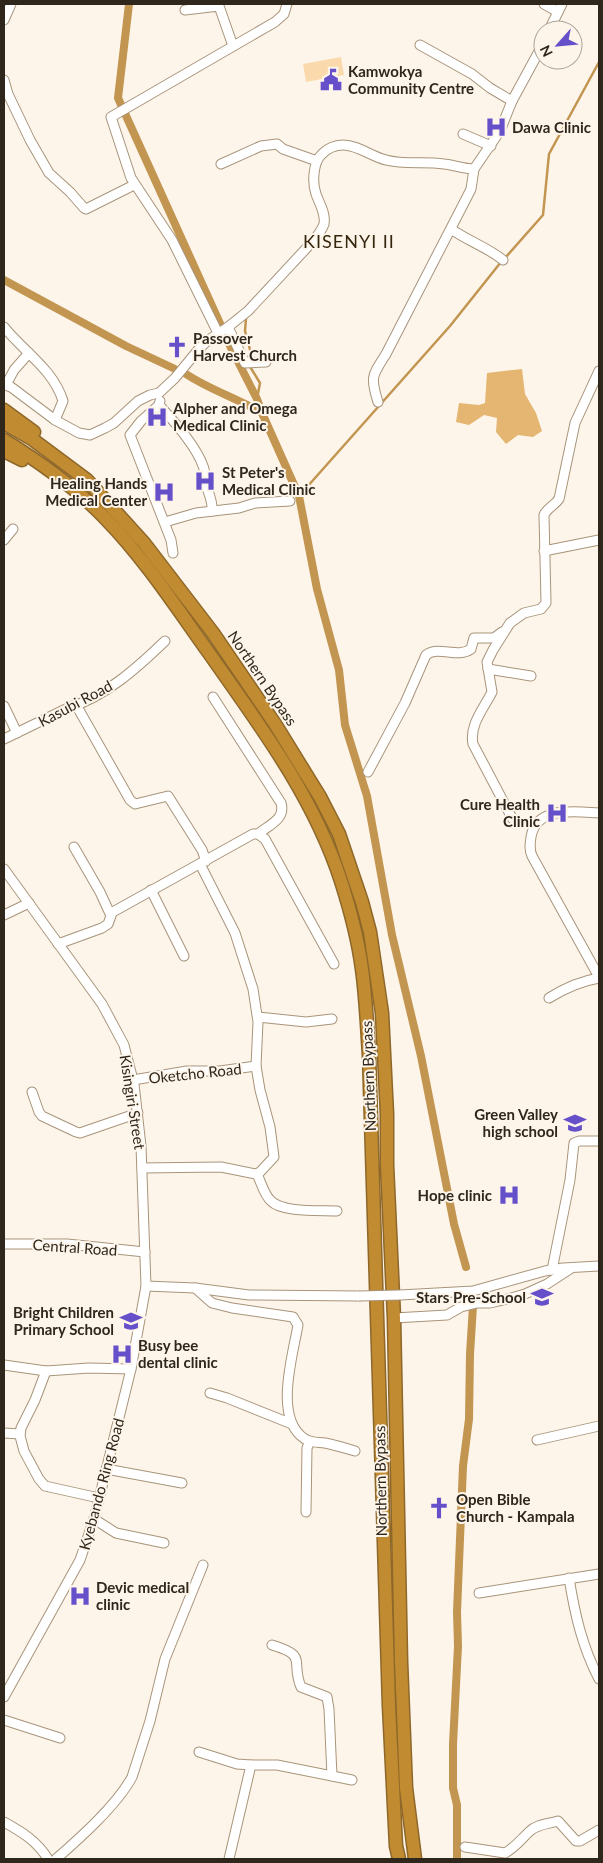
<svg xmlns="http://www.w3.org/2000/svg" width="603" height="1863" font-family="Lato,sans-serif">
<rect width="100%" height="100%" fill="#fef5ea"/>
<!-- green -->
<path fill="#fadaad" d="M341,57L344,75L306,82L303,64Z"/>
<!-- forest -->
<path fill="#e4b671" d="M522,369L525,394L536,413L542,431L533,437L518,435L506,444L496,432L497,418L484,415L469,425L456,422L459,403L479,405L485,403L487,373Z"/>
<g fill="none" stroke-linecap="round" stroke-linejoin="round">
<!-- stream -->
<g stroke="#c29551" stroke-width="2.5">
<path d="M505,258L543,215L549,154L599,62"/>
<path d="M246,318L245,331L252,357L249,360"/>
<path d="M249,365L260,383L257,399"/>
<path d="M299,496L450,326L501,262"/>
</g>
<!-- canal -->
<g stroke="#c29551" stroke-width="8">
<path d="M129,4L118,98L222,328"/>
<path d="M4,280L126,346L175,369"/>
<path d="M226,338L257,399L262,413L299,496L317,589L339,670L345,725L367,796L392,935L421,1056L454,1224L466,1267"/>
<path d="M186,374C210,390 237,398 262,413"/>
<path d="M457,1859V1805L453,1788V1744L458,1646L457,1612L463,1466L469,1419L470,1354L473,1306"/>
</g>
<!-- minor casing -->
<g stroke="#a8947a" stroke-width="11">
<g id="minor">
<path d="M544,4L558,12"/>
<path d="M185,10L219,6L233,46"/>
<path d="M4,20L11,4"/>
<path d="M549,30L562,4"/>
<path d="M420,45L472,74L490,88L512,101"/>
<path d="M4,80L8,94L30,140L49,173L70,192L84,208L86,209L134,185"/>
<path d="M463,134L491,146"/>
<path d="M221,164L261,146L277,144L283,149L317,161"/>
<path d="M474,169L500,131L512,101L543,44"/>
<path d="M451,229C468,241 487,247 503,260"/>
<path d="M4,327C24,352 53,369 63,401L55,420"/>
<path d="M228,327L245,363L266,362"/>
<path d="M218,333L172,240L131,178L111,117L275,22L284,14L287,4"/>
<path d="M4,385L11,387L55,420L79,433L90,435L105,428L114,423L138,401L150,395L159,393L175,378L198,350L207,341L228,327L248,311L314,240C318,235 322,230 324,224C326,213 319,203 316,194C312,183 313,162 322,154C327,149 335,145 343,145C358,145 372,157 386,160C405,165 425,161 444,164C454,165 464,169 474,169"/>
<path d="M6,385L14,370L29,353"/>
<path d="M160,401L159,405C174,421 201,451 205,473C205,477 205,481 206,485C209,494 213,502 212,511"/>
<path d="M378,402C370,377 372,376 386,354L467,197L471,189L474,169"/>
<path d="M159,405L141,421L130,435L171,540L173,553"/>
<path d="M165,522L196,513L239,508L255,503L290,501"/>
<path d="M4,540L13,529"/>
<path d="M544,551L599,540"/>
<path d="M488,669L531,676"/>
<path d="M213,697L281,803C286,819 269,825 258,834"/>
<path d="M4,706L17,733"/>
<path d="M76,706L79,710L130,800L135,804L168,796L202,850L206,861"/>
<path d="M4,739L70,707C105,697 138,667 165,641"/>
<path d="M368,772L405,703L426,655C439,645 457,659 471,649L474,638H494L502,632"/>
<path d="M599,813C577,812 536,805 531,837C530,844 529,849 532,856L599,977"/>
<path d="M535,824L517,823L512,818L473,744C469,725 484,708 492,692L487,662L493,650L510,623L524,613L541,609L546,603L544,515C547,508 554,506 559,499L575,423L599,371"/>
<path d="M4,869L102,1004L124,1045L134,1084L141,1146L146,1286L131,1369L94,1519L80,1560L4,1697"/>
<path d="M151,890L184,956"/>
<path d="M111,913L253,834H258L265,839L334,964"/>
<path d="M4,915L29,903"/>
<path d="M58,944L102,928L108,924L111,916L100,892L74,847"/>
<path d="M549,998C565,988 581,981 599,978"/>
<path d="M258,1017L306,1022L332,1019"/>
<path d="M133,1080L187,1071H220L256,1066"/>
<path d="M32,1092L39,1112L42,1116L76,1132L80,1133L138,1113"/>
<path d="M142,1168L221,1167L256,1174L260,1172L274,1157L270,1127L260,1090L256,1066L258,1022L253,989L235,933L200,864"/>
<path d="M257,1174C261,1182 264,1195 271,1201C283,1213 321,1210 337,1211"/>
<path d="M4,1244H67L145,1252"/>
<path d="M552,1270L570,1180L574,1143L579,1141H599"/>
<path d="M146,1286L195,1288L249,1295L359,1296"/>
<path d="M195,1288L212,1303L232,1308L293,1317L298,1325C293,1355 273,1419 305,1439C311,1443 318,1442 325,1443C335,1445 345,1448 355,1451"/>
<path d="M400,1295L473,1291L545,1271L563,1268L599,1266"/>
<path d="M394,1318L447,1315L461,1307L477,1303H490L511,1298L525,1294L547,1284L570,1269"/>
<path d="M4,1365L46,1371L89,1368L131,1369"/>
<path d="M46,1371L35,1400L21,1428L20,1436L24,1451L39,1479L45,1486L99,1498"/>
<path d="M210,1393L227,1398L292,1424"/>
<path d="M4,1433L20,1434"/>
<path d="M537,1440L599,1426"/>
<path d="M106,1469L182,1483"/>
<path d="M306,1512L307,1448L310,1441"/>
<path d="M94,1519L116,1533L164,1543"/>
<path d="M569,1578C575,1615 582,1646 599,1679"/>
<path d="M479,1593L599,1574"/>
<path d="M272,1645C309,1656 290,1661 301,1687L327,1697L329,1709L332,1776"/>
<path d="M4,1720L60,1738"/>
<path d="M199,1752L237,1764L251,1765"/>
<path d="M4,1822C22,1832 37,1841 48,1859"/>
<path d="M465,1847L505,1853C516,1847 521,1839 530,1831C537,1824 549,1824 558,1821L576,1841H580L599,1830"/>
<path d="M56,1859C80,1838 117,1805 132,1777L150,1721L165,1659L203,1565"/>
<path d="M229,1859L251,1765H277L352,1780"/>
</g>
</g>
<!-- highway casing -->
<g stroke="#8e682a" stroke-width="15">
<g id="highway">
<path d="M4,410L34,432"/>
<path d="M4,423L32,439L87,480L144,543L213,633L275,724L320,797L339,834L362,902L370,932L382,1013L387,1114V1165L394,1318L401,1662L406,1788L415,1859"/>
<path d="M4,440C40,462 76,488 105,518C145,559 176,607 209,653C259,724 314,797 341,881C350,909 358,939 362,969C366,997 367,1027 369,1055L389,1706L396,1846L399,1859"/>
<path d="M4,451L22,460"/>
</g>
</g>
<!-- minor -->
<use href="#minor" stroke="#fff" stroke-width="9"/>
<!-- highway -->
<use href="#highway" stroke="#c18b32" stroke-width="12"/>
<!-- minor-bridge casing -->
<g stroke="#a8947a" stroke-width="11" stroke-linecap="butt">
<path id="minor-bridge" d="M359,1296L400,1295"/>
</g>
<!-- minor-bridge -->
<use href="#minor-bridge" stroke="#fff" stroke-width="9"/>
</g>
<!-- icons -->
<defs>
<g id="civic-bare" transform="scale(1.725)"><path d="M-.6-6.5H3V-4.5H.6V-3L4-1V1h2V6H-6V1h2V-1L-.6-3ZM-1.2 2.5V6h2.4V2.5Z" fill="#6550ca" stroke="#fef5ea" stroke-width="2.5" paint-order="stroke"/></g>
<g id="hospital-bare" transform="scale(1.725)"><path d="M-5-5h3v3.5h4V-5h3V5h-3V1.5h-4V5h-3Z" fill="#6550ca" stroke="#fef5ea" stroke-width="2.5" paint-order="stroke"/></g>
<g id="church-bare" transform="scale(1.725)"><path d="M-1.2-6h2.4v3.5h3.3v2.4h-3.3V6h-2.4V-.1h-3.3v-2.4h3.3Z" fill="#6550ca" stroke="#fef5ea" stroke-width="2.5" paint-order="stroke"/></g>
<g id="school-bare" transform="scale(1.725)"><path d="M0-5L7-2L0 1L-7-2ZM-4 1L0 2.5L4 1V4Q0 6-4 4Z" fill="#6550ca" stroke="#fef5ea" stroke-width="2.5" paint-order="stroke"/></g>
</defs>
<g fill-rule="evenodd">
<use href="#civic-bare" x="331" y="80"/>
<use href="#hospital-bare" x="496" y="127"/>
<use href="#church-bare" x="177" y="347"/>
<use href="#hospital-bare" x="157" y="417"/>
<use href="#hospital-bare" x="205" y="481"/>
<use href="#hospital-bare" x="164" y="492"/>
<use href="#hospital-bare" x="557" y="813"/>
<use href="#school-bare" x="575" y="1123"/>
<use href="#hospital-bare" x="509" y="1195"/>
<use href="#school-bare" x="542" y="1297"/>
<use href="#school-bare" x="131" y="1321"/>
<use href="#hospital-bare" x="122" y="1354"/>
<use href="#church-bare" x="439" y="1508"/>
<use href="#hospital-bare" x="80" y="1596"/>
</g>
<g text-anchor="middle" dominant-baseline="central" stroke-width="4" stroke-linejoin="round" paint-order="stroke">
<!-- poi labels -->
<g font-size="15" font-weight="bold" fill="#2f271c" stroke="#fef5ea" text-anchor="start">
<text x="348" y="71">Kamwokya<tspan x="348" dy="17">Community Centre</tspan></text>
<text x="512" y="127">Dawa Clinic</text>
<text x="193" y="338">Passover<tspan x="193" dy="17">Harvest Church</tspan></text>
<text x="173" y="408">Alpher and Omega<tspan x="173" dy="17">Medical Clinic</tspan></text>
<text x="222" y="472">St Peter's<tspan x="222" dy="17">Medical Clinic</tspan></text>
<text x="147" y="483" text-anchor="end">Healing Hands<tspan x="147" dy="17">Medical Center</tspan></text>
<text x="540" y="804" text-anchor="end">Cure Health<tspan x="540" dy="17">Clinic</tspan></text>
<text x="558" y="1114" text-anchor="end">Green Valley<tspan x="558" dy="17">high school</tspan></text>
<text x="492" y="1195" text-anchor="end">Hope clinic</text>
<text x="526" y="1297" text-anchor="end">Stars Pre-School</text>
<text x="114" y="1312" text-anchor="end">Bright Children<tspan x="114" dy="17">Primary School</tspan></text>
<text x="138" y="1345">Busy bee<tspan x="138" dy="17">dental clinic</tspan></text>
<text x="456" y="1499">Open Bible<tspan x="456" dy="17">Church - Kampala</tspan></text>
<text x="96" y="1587">Devic medical<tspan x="96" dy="17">clinic</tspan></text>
</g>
<!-- street labels -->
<g font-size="15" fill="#2f271c" stroke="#fef5ea">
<text transform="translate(263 678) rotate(56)">Northern Bypass</text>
<text transform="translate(75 703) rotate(-28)">Kasubi Road</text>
<text transform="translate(195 1073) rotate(-6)">Oketcho Road</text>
<text transform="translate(368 1076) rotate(-92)">Northern Bypass</text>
<text transform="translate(133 1102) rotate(81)">Kisingiri Street</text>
<text transform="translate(75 1247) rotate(4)">Central Road</text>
<text transform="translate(380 1481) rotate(-91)">Northern Bypass</text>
<text transform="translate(101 1484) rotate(-75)">Kyebando Ring Road</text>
</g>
<!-- quarter labels -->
<g font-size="18" letter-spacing="1" fill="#35260e" stroke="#fef5ea">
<text x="349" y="241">KISENYI II</text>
</g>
</g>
<!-- border -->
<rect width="603" height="1863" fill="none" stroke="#2f271c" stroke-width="10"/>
<!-- north arrow -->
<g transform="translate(558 45) rotate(243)"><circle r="24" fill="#fef5ea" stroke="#aba398"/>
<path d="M0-4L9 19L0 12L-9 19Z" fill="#6550ca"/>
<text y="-8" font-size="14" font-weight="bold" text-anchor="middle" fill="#2f271c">N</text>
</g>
</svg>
